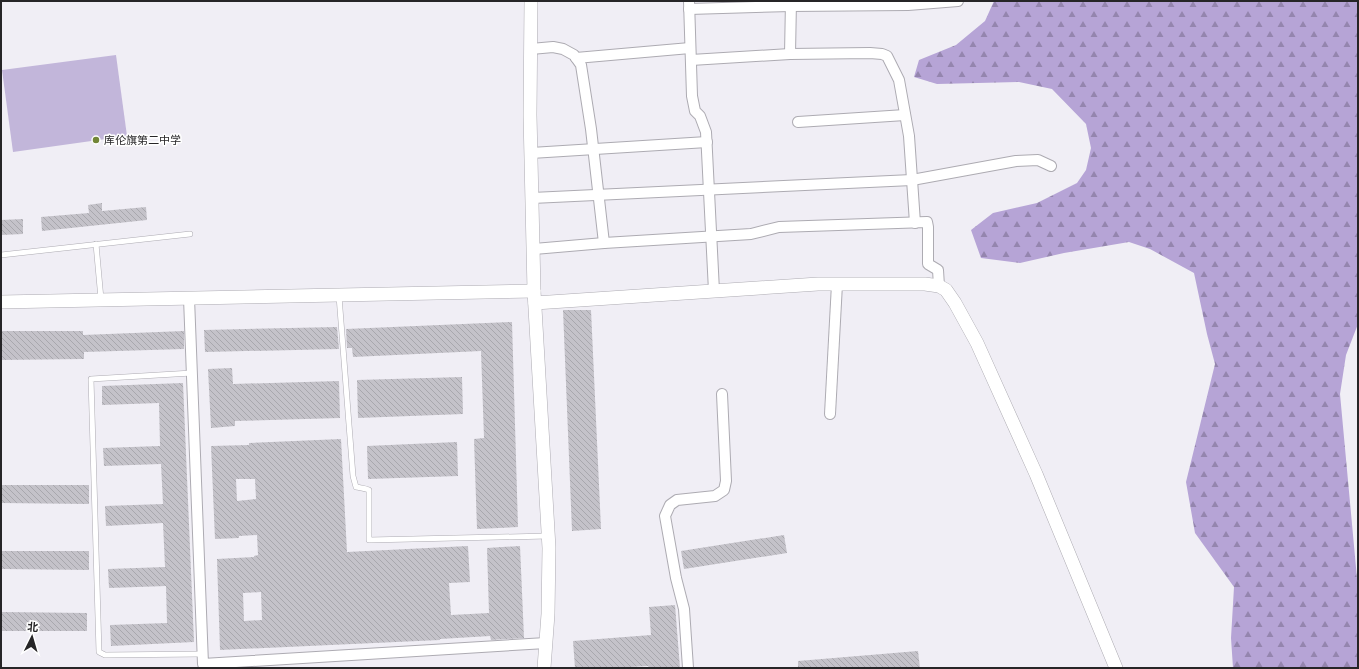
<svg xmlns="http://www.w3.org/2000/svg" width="1359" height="669" font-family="Poppins,'Noto Sans SC',sans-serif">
<defs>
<pattern id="forest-firs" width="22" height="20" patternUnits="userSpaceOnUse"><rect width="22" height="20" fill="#b6a4d6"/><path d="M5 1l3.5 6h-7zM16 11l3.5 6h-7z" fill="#9485ae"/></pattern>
<pattern id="building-back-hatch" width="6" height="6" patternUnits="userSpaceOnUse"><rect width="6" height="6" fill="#c4c2c9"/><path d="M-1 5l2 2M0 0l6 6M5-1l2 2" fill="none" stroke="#a8a7ad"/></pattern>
</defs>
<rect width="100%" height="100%" fill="#f0eef5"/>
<!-- forest -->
<path fill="url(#forest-firs)" d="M994,1H1358V324L1346,355L1340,394L1358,589V668H1233L1231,638L1234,587L1195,533L1186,482L1215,364L1207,334L1194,273L1150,249L1129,242L1064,253L1020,263L981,258L971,230L993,213L1037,203L1077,183L1086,170L1091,148L1086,124L1052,89L1019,82L937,84L914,77L919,60L956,45L985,21Z"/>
<!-- pitch -->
<path fill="#c2b6da" d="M116,55L127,136L13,152L2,70Z"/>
<!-- building -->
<g fill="url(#building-back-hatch)" fill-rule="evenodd">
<path d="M102,203V211L146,207L147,220L42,231L41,217L89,213L88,205Z"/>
<path d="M23,219V234L1,235V220Z"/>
<path d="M563,310H591L601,529L572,531Z"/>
<path d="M512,322L518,527L477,529L474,439L484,438L481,351L353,357L352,348H347L346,329Z"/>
<path d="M337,327L339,349L205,352L204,330Z"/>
<path d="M1,331H83V335L184,331V349L84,352V359L1,360Z"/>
<path d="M232,368L233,384L339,381L340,418L235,421V426L211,428L208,369Z"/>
<path d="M462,377L463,414L358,418L357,380Z"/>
<path d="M183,383L194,642L111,646L110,625L167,623L166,586L109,588L108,569L165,567L163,523L106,526L105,506L163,504L161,464L104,466L103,448L160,446L159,403L102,405V386Z"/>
<path d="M341,439L347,552L468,546L470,582L449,583L451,615L489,613L487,548L520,546L524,638L491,640L490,636L440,639V640L220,650L217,559L254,557V556L258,555L257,535L239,536V538L215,539L211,446L249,445V443ZM236,479H255L256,499L237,501ZM261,592L262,620L244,621L243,593Z"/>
<path d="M457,442L458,476L368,479L367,446Z"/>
<path d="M1,485H89V504L1,503Z"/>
<path d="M784,535L787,553L684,569L681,551Z"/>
<path d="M1,551H89V570L1,569Z"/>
<path d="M675,605L680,668H650L648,666L612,668H575L573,641L651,635L649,607Z"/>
<path d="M1,612L87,613V631H1Z"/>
<path d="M918,651L920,668H798V661Z"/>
</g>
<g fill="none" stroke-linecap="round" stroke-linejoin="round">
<!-- service casing -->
<g stroke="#adabb2" stroke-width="6">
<g id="service">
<path d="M96,244L101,299"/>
<path d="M1,255L190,234"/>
<path d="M339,296L353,476L356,487C361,488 365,488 369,490V540L547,536"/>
<path d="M192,373L91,379L99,652L105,655L202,654"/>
</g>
</g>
<!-- minor casing -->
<g stroke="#adabb2" stroke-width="12">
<g id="minor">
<path d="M689,1L692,96L695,111L700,116L706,132L714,291"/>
<path d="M689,9L791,6L908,5L958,1"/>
<path d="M531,49L553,47L563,49L574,55L581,65L591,129L604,243"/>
<path d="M790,54L791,1"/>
<path d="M576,58L690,48"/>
<path d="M691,60L790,54L870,53L882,54L887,56L899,80L909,136L915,223"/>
<path d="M798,122L905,115"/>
<path d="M531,153L707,142"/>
<path d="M532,198L912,180L1016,161L1038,160L1051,166"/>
<path d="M534,249L604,243L751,234L779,227L927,222L928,227V264L938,270L939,286"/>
<path d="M189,298L203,664L546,643"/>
<path d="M830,414L837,284"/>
<path d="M688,668L684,609L676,578L665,516L670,505L677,500L715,496L724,490L726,481L722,394"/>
</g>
</g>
<!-- tertiary casing -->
<g stroke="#adabb2" stroke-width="14">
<g id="tertiary">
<path d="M531,1L530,115L534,291L549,548L548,614L544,668"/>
<path d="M1,302L534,291"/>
<path d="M535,303L818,284H925L939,286L946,290L955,303L977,343L1036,474L1116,668"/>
</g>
</g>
<!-- service -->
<use href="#service" stroke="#fff" stroke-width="5"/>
<!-- minor -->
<use href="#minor" stroke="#fff" stroke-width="10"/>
<!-- tertiary -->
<use href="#tertiary" stroke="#fff" stroke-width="13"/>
</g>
<!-- markers -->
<circle fill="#728636" stroke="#fff" stroke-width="1.5" cx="96" cy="140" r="4"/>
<g text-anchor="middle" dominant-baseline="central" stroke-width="3" stroke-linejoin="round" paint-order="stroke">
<!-- poi labels -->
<g font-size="11" fill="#262527" stroke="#fff" text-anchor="start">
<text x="104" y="140">库伦旗第二中学</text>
</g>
</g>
<!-- border -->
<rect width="1359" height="669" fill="none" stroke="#262527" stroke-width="4"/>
<!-- north arrow -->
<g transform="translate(32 637) rotate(5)" stroke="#ffffff" stroke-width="3" paint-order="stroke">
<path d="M0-3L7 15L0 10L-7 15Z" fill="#262527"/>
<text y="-6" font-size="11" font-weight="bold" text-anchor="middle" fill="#262527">北</text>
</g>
</svg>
